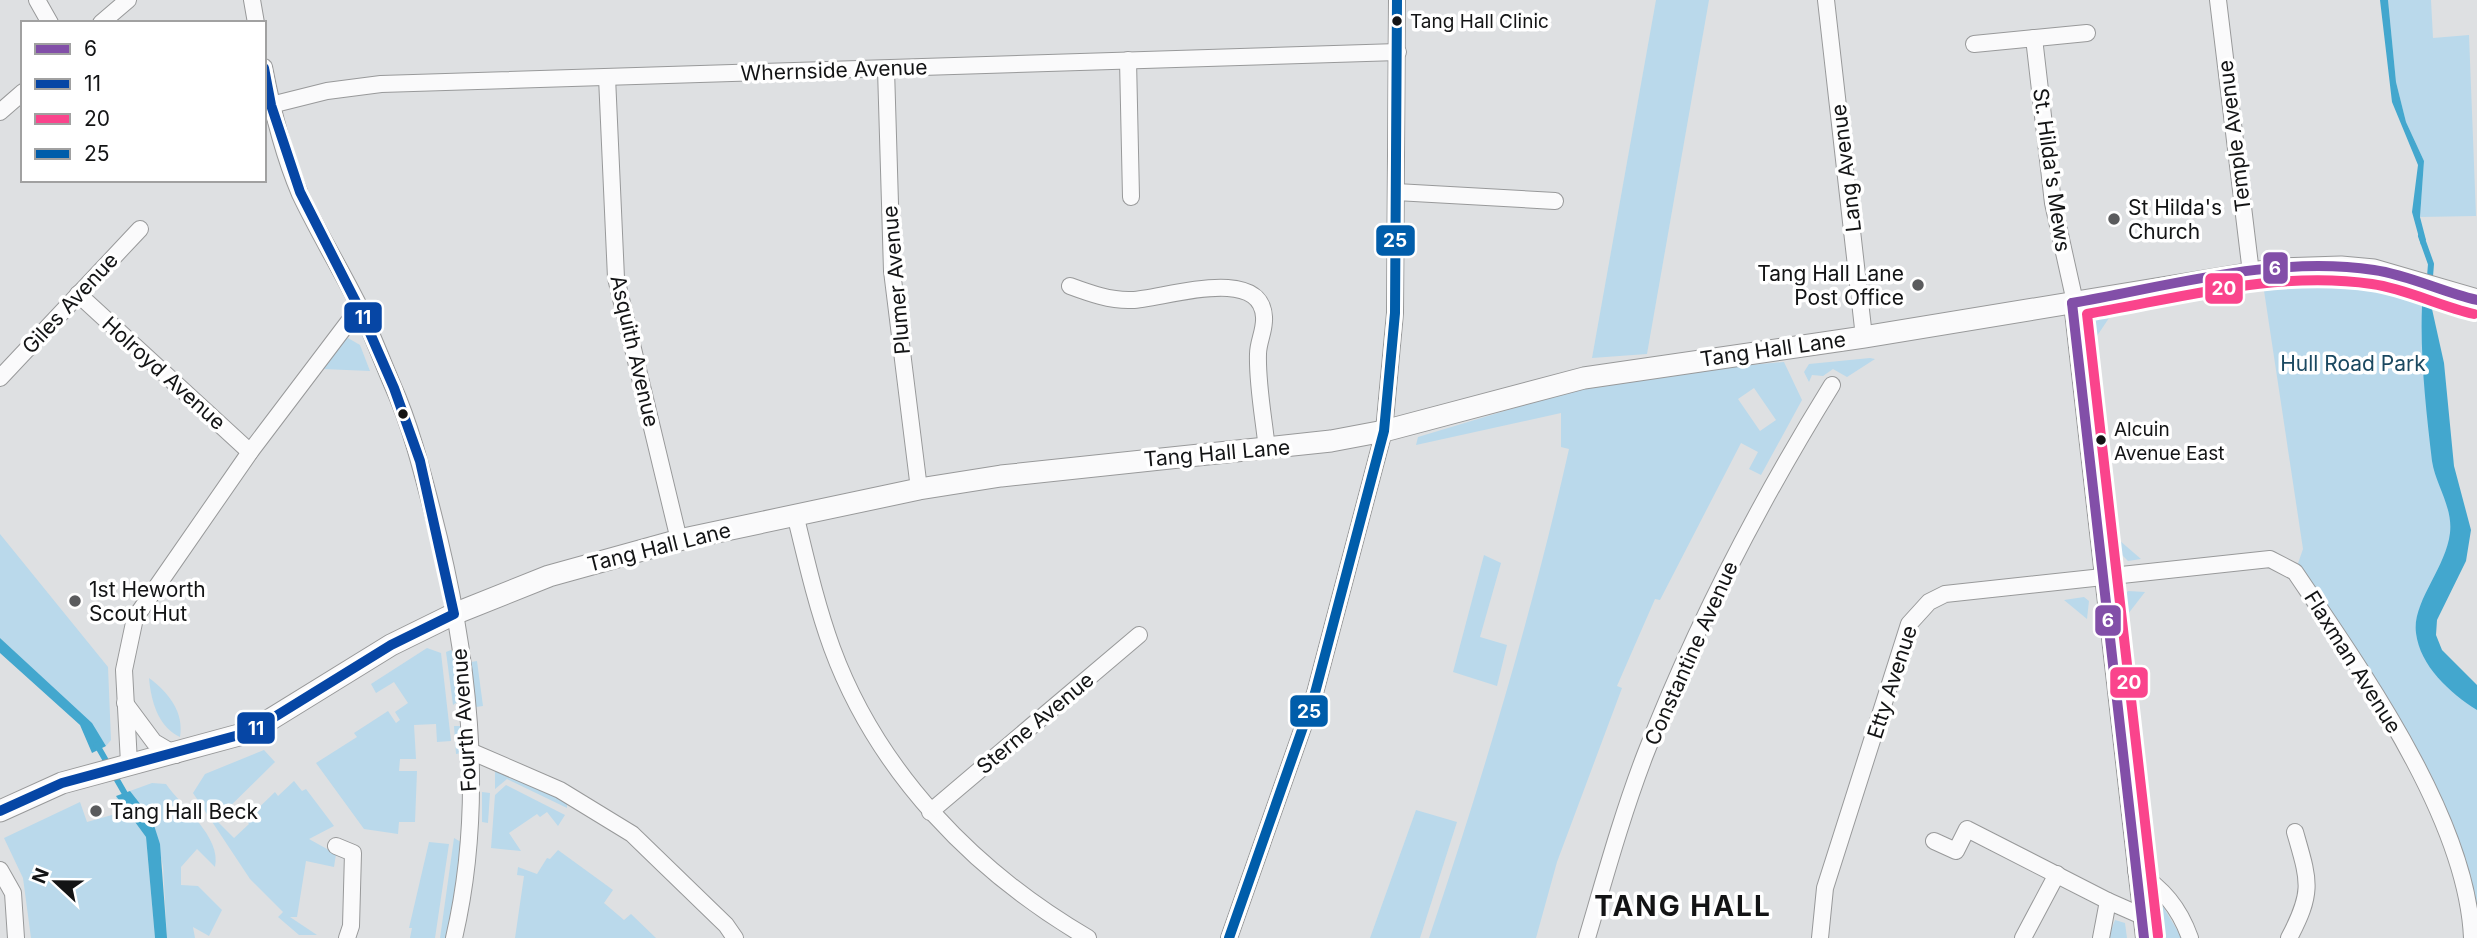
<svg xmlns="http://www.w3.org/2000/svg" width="2477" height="938" font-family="Inter,sans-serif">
<rect width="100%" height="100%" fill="#dee0e2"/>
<!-- green -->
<g fill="#bad9eb" fill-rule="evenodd">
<path d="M1656,0H1709L1647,354L1592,358Z"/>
<path d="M2388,0H2431L2433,38L2469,35L2476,216L2420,217L2424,161L2406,122L2396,82Z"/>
<path d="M2340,280L2412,291L2433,299L2427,315L2461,525L2425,627L2431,650L2477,697V938L2466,887L2406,748L2295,572L2303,549L2263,284Z"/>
<path d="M2113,312L2097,336H2095L2094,316Z"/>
<path d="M348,338L360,345L370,371L323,369L341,341Z"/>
<path d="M1870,358L1875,359L1847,377L1833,369L1823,376L1812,375L1809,382L1804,372L1809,364Z"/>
<path d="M1784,362L1802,400L1761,475L1749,469L1758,452L1741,443L1660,600L1655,599L1617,686L1622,688L1557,862L1536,938H1429C1483,777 1532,614 1569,449L1561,447V413L1416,445L1418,437L1564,393L1673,372ZM1754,388L1776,420L1760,431L1738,399Z"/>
<path d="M0,534L108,667L111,740L106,746L91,723L0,638Z"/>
<path d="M2119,540L2141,559L2128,561L2117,550Z"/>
<path d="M1484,555L1501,563L1480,637L1507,645L1497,686L1453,672Z"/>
<path d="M2128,591L2145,592L2128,614L2123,611L2122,598Z"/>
<path d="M2084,597L2089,601L2087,619L2064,600Z"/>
<path d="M427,648L441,653L451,741L437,742L436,724L414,725L416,759H400L399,771H417L415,822H399L398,834L364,829L316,763L357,737L354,733L388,711L396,723L400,720L395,712L408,703L394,682L376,693L371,684Z"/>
<path d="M451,650L456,655L460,700L453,705L446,652Z"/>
<path d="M477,661L483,706L476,707L471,662Z"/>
<path d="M149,678C169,693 184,712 180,737C158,727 151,701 149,678Z"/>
<path d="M454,726H461L462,753L456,754Z"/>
<path d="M264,750L275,762L216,820L234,838L249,824L246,820L275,792L278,796L294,781L302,791L306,789L334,826L309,839L336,854L334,867L306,861L297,917H290L317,935H299L278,917L283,912L250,879L193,793L205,774Z"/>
<path d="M495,771L503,772L567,802V808L507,779L495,789Z"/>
<path d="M152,783L166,784C181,806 222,837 215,867L197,849L181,867V885L198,886L222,910L209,936L193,927L195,938H167L163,866L152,819L130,791Z"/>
<path d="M506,785L565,815L558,826L547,812L540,817L537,814L509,833L521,851L491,848L495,795Z"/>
<path d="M482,792L490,793L488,823L482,822Z"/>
<path d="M116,796L146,837L155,938H31L23,878L4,838L80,802L87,822L119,813Z"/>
<path d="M1416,810L1457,822L1420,938H1370Z"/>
<path d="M454,838L461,842L448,938H440Z"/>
<path d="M429,842L449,844L435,938H410L412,928H409Z"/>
<path d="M558,850L613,890L604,903L624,920L631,914L656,938H515L524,876L517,875L518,867L537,874L547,858L550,859Z"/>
<path d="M2156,895L2182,938H2161Z"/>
<path d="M2115,920L2125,923L2127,938H2108Z"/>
</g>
<!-- water -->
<g fill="#43a7ce">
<path d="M2380,0H2388L2396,82L2406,122L2424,161L2420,217L2426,240L2421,245L2412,212L2418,165L2392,102Z"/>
<path d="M2422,306L2432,309L2444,363L2454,466L2471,530L2466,561L2437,620L2436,635L2442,650L2477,685V710C2450,693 2420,666 2416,633C2412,602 2446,568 2450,533C2453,507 2436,486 2432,461C2426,410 2420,357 2422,306Z"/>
<path d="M0,638L92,723L106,746L92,753L80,725L0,653Z"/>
<path d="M130,791L152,819L160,844L167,938H155L146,837L116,796Z"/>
</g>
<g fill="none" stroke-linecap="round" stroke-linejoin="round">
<!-- stream -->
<g stroke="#43a7ce" stroke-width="6">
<path d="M2421,236L2431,264L2427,314"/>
<path d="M97,745L128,799"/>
</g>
<!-- street casing -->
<g stroke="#98999a" stroke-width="18">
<g id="street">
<path d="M37,0L50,23"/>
<path d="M252,0L256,23"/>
<path d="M1826,0L1864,337"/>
<path d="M2218,0L2251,273"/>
<path d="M101,23L128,0"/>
<path d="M2034,38L2053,203L2075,302"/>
<path d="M1974,44L2087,33"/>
<path d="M1128,60L1131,197"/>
<path d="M264,67C272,109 283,154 300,194C318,232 340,268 359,306C371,332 381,358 392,384C410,424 421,467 432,510C468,648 487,797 454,938"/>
<path d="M886,69L892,271L919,489"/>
<path d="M607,77L616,278L679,540"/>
<path d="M271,105L327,91L381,84L1398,52"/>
<path d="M0,112L23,92"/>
<path d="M1396,192L1555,201"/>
<path d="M1070,286C1089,293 1111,301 1132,300C1163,299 1261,264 1264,317C1265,330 1258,342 1258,354C1257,385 1264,419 1267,450"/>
<path d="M78,294L250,452"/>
<path d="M2072,303L2144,938"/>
<path d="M0,378L140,229"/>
<path d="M795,514C806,559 816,604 832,648C878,773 975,872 1088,938"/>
<path d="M125,703L154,742L176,755"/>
<path d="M470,751L560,790L632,834L726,925L735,938"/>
<path d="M129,763L124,670L135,618L250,452L359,308"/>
<path d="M930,812L1139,635"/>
<path d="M1934,841L1956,851L1967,829L2108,901"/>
<path d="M336,846L353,853L351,926L347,938"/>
<path d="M0,870L13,893L16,938"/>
<path d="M2136,871C2163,889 2179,907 2190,938"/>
<path d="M1229,938L1315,693L1384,431L1395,313L1397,0"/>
<path d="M1587,938C1605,877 1622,815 1645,755C1695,626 1759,503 1832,385"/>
<path d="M1820,938L1825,888L1909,624L1929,602L1945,594L2270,559L2295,572C2361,670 2467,818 2472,938"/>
<path d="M2023,938L2057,874"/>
<path d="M2101,938L2108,901L2142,916"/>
<path d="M2289,938C2314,891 2309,881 2295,832"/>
</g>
</g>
<!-- secondary casing -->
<g stroke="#98999a" stroke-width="23">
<path id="secondary" d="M0,811L62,783L250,732L391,645L454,614L549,576L679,540L919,489L1001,476L1331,441L1384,431L1584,378L1864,337L2277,269L2341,267L2374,270L2477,300"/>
</g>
<!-- street -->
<use href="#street" stroke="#fafafb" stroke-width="16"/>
<!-- secondary -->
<use href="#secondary" stroke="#fafafb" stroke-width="21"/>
<!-- bus-1 casing -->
<g stroke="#fff" stroke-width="16">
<g id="bus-1">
<path d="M2072,303L2144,938"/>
<path d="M2072,303C2170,286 2274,255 2374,270C2409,275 2442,292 2477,300"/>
</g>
</g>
<!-- bus-2 casing -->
<g stroke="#fff" stroke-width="16">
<path id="bus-2" d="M0,811L62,783L250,732L391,645L454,614L420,461L394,388L359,308L300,192L271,105L264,68"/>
</g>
<!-- bus-3 casing -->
<g stroke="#fff" stroke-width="16">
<path id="bus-3" d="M2158,936L2087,314C2180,298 2277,270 2372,284C2407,289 2439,306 2474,314"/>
</g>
<!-- bus-4 casing -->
<g stroke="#fff" stroke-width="16">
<path id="bus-4" d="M1229,938L1315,693L1384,431L1395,313L1397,0"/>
</g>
<!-- bus-1 -->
<use href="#bus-1" stroke="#824fa8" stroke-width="10"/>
<!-- bus-2 -->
<use href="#bus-2" stroke="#0646a5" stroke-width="10"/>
<!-- bus-3 -->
<use href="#bus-3" stroke="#fa448c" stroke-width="10"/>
<!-- bus-4 -->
<use href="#bus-4" stroke="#005daa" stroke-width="10"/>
</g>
<!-- markers -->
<g fill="#131415" stroke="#fff" stroke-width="2.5">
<circle cx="1397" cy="21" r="6"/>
<circle cx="403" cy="414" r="6"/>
<circle cx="2101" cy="440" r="6"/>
</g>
<g fill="#5a5b5d" stroke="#fff" stroke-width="2.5">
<circle cx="2114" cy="219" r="7"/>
<circle cx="1918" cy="285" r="7"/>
<circle cx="75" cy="601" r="7"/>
<circle cx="96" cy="811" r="7"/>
</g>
<g text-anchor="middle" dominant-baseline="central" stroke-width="7" stroke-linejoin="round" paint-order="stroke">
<!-- bus labels -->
<g font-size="19" fill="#131415" stroke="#fff" text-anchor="start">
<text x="1410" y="21">Tang Hall Clinic</text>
<text x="2114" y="429">Alcuin<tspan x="2114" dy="24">Avenue East</tspan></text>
</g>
<!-- street labels -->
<g font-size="21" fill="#131415" stroke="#fff">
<text transform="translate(834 70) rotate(-2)">Whernside Avenue</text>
<text transform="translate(2234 136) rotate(-97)">Temple Avenue</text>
<text transform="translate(1846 168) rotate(-97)">Lang Avenue</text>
<text transform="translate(2052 170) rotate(82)">St. Hilda's Mews</text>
<text transform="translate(896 280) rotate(-95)">Plumer Avenue</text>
<text transform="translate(70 303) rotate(-47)">Giles Avenue</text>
<text transform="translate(1773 349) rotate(-8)">Tang Hall Lane</text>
<text transform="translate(635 351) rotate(77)">Asquith Avenue</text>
<text transform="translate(164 373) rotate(42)">Holroyd Avenue</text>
<text transform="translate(1217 453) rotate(-5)">Tang Hall Lane</text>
<text transform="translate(659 547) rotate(-14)">Tang Hall Lane</text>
<text transform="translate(1691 653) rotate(-66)">Constantine Avenue</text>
<text transform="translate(2353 662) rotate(58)">Flaxman Avenue</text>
<text transform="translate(1892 682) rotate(-72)">Etty Avenue</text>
<text transform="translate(464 720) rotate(-94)">Fourth Avenue</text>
<text transform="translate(1035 723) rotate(-40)">Sterne Avenue</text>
</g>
<!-- poi labels -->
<g font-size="21" fill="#131415" stroke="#fff" text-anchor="start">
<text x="2128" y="207">St Hilda's<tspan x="2128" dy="24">Church</tspan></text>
<text x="1904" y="273" text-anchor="end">Tang Hall Lane<tspan x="1904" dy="24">Post Office</tspan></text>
<text x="89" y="589">1st Heworth<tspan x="89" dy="24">Scout Hut</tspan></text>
<text x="110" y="811">Tang Hall Beck</text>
</g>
<!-- park labels -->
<g font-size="21" fill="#1b4961" stroke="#fff">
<text x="2353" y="363">Hull Road Park</text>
</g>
<!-- district labels -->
<g font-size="28" font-weight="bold" letter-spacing="2" fill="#131415" stroke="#fff">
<text x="1683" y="906">TANG HALL</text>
</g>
</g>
<g stroke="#fff" stroke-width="2.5">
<rect x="1375" y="224" width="41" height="33" rx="7" fill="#005daa"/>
<rect x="2262" y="251" width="27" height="34" rx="7" fill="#824fa8"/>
<rect x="2204" y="272" width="40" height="33" rx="7" fill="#fa448c"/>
<rect x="343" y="301" width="40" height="33" rx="7" fill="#0646a5"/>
<rect x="2094" y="604" width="28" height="33" rx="7" fill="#824fa8"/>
<rect x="2109" y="666" width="40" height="33" rx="7" fill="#fa448c"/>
<rect x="1289" y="694" width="40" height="34" rx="7" fill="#005daa"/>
<rect x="236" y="711" width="40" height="34" rx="7" fill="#0646a5"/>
</g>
<g font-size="19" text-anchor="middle" font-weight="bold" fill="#fff">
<text x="1395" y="247">25</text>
<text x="2275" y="275">6</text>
<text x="2224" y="295">20</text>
<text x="363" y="324">11</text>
<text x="2108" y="627">6</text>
<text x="2129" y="689">20</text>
<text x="1309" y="718">25</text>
<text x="256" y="735">11</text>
</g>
<!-- legend -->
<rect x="21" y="21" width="245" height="161" fill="#ffffff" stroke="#a1a1a1" stroke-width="2"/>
<rect x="35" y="44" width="35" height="10" fill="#824fa8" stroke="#a1a1a1" stroke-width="2"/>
<text x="84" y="56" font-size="21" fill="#131415">6</text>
<rect x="35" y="79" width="35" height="10" fill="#0646a5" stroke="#a1a1a1" stroke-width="2"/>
<text x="84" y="91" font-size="21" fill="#131415">11</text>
<rect x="35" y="114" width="35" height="10" fill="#fa448c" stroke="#a1a1a1" stroke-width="2"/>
<text x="84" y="126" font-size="21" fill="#131415">20</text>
<rect x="35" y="149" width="35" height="10" fill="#005daa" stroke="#a1a1a1" stroke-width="2"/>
<text x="84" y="161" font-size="21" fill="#131415">25</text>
<!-- north arrow -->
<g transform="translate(56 882) rotate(292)" stroke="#ffffff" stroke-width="5" paint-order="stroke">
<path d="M0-5L12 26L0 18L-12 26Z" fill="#131415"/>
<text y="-10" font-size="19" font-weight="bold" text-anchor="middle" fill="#131415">N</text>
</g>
</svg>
